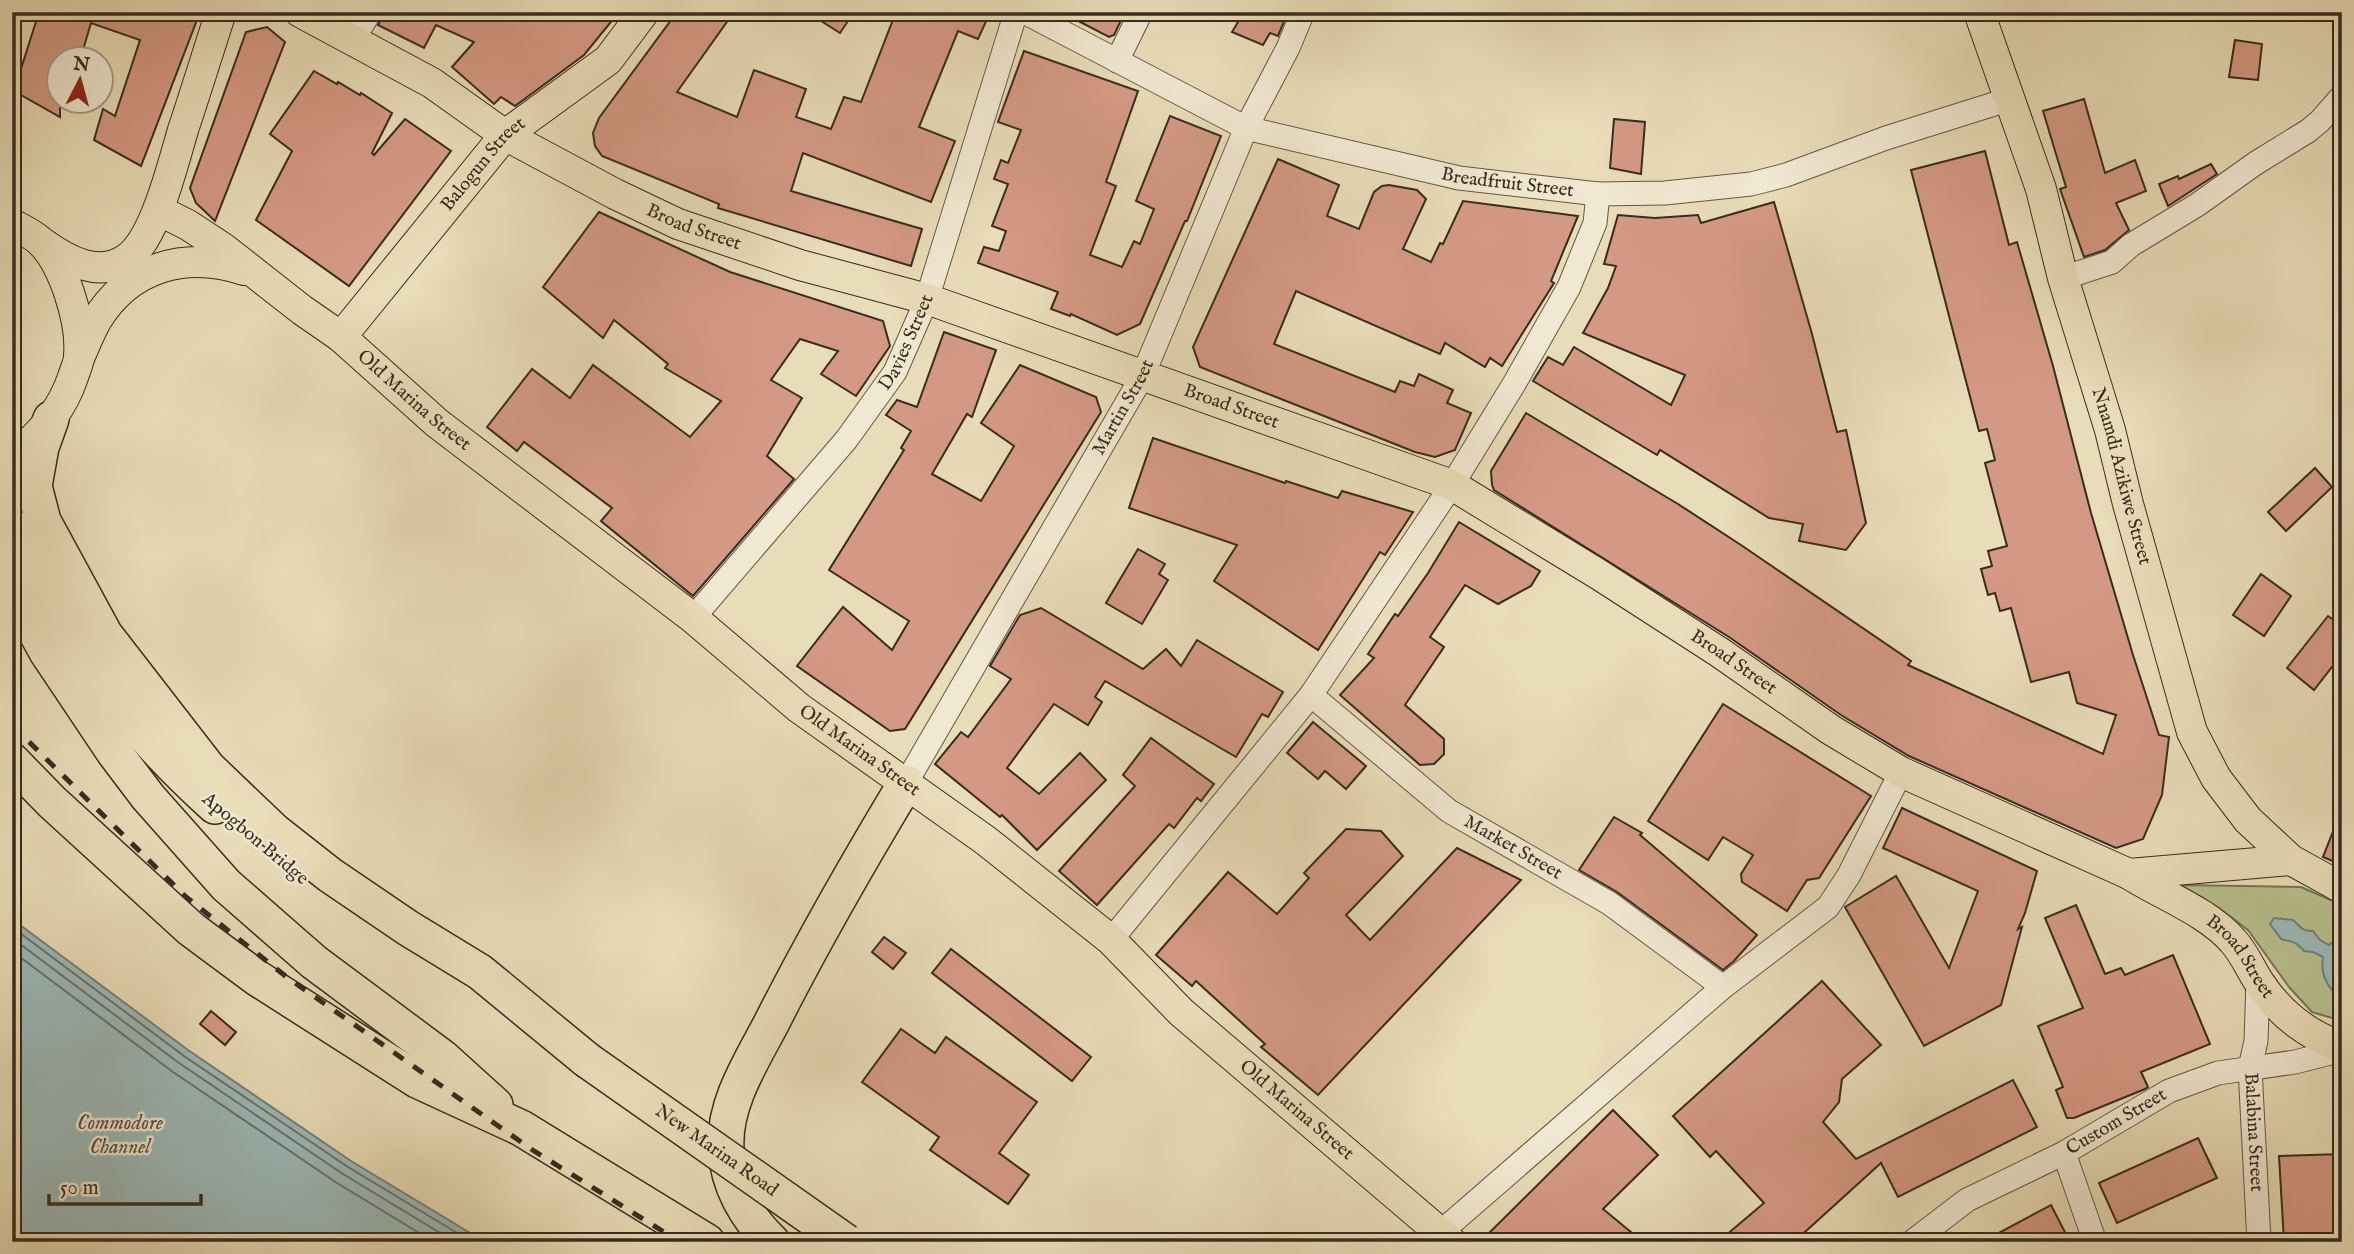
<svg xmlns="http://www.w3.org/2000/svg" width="2354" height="1254" font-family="'IM FELL English',serif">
<rect width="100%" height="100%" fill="#e9dcb8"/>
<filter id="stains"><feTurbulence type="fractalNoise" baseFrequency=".00286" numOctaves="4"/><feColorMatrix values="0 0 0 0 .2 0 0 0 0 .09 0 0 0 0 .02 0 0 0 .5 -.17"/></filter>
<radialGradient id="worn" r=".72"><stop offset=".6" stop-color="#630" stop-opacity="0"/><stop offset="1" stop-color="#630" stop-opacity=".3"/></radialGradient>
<!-- green -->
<path fill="#b8c08e" stroke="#787656" stroke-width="2" d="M2180,885L2301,887L2342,905V1021L2312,1012L2289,987L2248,930L2219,908Z"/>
<!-- water -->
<g fill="#9cb9b9" stroke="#74817b" stroke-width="2">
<path d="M2274,918L2293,920C2301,927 2301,931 2313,931L2320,940L2329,945L2342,935V999C2327,988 2320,975 2323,957L2313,952L2304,951C2296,941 2292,942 2281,939L2270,924Z"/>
<path d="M12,919L188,1050L351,1161L485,1242H12Z"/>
</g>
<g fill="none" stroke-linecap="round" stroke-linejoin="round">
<!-- shore -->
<g stroke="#6a726c" stroke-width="2">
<path d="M12,927L184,1056L348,1167L472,1242"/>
<path d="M12,938L179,1063L343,1174L455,1242"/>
<path d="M12,951L173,1072L337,1183L434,1242"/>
</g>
</g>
<!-- building -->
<g fill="#d49984" stroke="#382c1e" stroke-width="2">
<path d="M39,12H200L141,166L94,140L103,109L115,116L140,40L91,23L80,60H60V117L14,91Z"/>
<path d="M384,12H534L544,20L550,12H619L584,55L515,106L501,97L494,104L452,67L474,42L436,25L424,48L378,25Z"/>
<path d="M677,12H734L677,92L737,117L754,70L806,89L796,117L831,129L844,97L861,102L896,12H978L988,17L978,39L958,31L919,127L955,141L931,202L803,153L791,191L922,229L911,266L718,208L719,204L602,156L595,146L593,133L599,118Z"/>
<path d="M807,12H854L840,33Z"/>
<path d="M1061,12H1125L1114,35L1109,37Z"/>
<path d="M1244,12H1288L1278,36L1270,33L1263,45L1232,32Z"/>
<path d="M267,27L285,42L215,221L196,203L190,188L246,32Z"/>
<path d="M2235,40L2262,44L2258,80L2229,77Z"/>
<path d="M1024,51L1138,91L1106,182L1116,186L1090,255L1122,267L1134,241L1140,244L1154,209L1136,201L1170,116L1221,136L1187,221H1185L1140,324L1117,335L1071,314L1070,316L1051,309L1058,292L978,263L984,247L999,251L1006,231L992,226L1008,184L994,179L1001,160L1008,163L1021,130L998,122Z"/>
<path d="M314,71L337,84L338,82L360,95L361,93L392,113L372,153L374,155L405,119L451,151L349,286L256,220L292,151L270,134Z"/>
<path d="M2084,99L2105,173L2135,160L2146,191L2116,203L2129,230L2105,250L2084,257L2060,189L2066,187L2043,111Z"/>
<path d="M1614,119L1645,122L1641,174L1610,168Z"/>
<path d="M1985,151L2009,245L2017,242L2053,366L2091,513L2133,655L2159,735L2169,737L2162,795L2143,839L2116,848L1909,756L1841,715L1729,637L1494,490L1492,485L1491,471L1526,413L1678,504L1741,545L1911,661L1908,665L2103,754L2116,715L2077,703L2069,672L2031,682L2011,608L2000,611L1995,593L1988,595L1981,569L1992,566L1988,551L2007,546L1985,463L1995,460L1987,429L1979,431L1911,170Z"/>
<path d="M1278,159L1339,185L1327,216L1359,229L1374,192L1382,186L1389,185L1417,190L1426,199L1403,249L1431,262L1440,243L1443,244L1463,201L1578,216L1551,281L1554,283L1502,366L1490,358L1485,367L1445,343L1440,354L1296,291L1274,344L1395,392L1400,381L1414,386L1419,374L1453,390L1447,403L1471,413L1455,450L1435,457L1415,452L1200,367L1193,347Z"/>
<path d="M2211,164L2217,174L2168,206L2159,184L2178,176L2179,179Z"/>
<path d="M1774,202L1812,334L1837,432L1846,430L1866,523L1846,550L1799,541L1803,524L1769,518L1660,450L1657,455L1533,381L1548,357L1563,365L1574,347L1671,405L1685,375L1583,333L1608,288L1616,266L1604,264L1618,215L1655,218L1698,215L1701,223Z"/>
<path d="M599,212L730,272L883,321L890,346L856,396L821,374L838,351L800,339L771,380L802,398L767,456L794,479L693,596L601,521L612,508L524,442L517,451L487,427L532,369L570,398L593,365L690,437L721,401L665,368L668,364L614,320L603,338L543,287Z"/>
<path d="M944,332L996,350L972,417L967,414L932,474L981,501L1014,446L981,423L1020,365L1096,397L1101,412L905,729L890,731L797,666L843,607L892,650L909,621L829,570L904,450L901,448L911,431L886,415L897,400L917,407Z"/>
<path d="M1153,438L1285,483L1286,481L1338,498L1342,491L1413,512L1385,555L1380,552L1318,650L1214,581L1237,545L1129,508Z"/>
<path d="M2315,468L2332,487L2286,531L2268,512Z"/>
<path d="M1459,522L1540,571L1531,586L1498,604L1465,585L1430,637L1444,647L1405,705L1444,739V754L1434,764L1420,765L1340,695L1374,658L1368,654L1395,614L1398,616L1428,573Z"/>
<path d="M1138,549L1165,564L1159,574L1168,580L1142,624L1106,603Z"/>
<path d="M2261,574L2291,596L2264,636L2233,615Z"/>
<path d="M1041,608L1143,669L1166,649L1181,666L1197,640L1283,692L1268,717L1262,714L1236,757L1105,681L1095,697L1102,702L1088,725L1054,704L1007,768L1039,794L1080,753L1106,780L1037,850L1002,815L1000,817L935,764L961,732L968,737L1011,679L990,666L1020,615Z"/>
<path d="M2328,616L2342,626V654L2314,690L2287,668Z"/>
<path d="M1723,704L1871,796L1819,878L1807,880L1787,911L1742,882L1741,874L1753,855L1723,837L1708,860L1648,821Z"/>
<path d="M1313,722L1366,766L1346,789L1325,771L1318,779L1287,753Z"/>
<path d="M1151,738L1214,784L1201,801L1197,798L1174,828L1169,824L1097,905L1059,871L1135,786L1123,775Z"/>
<path d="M1902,808L2037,871L2025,913L2018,929L2022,927L2001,1005L1924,1046L1845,907L1896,876L1949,968L1978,891L1883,848Z"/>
<path d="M2341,811H2342V865L2323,857Z"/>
<path d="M1614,817L1642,833L1640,835L1757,935L1734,961L1723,970L1617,892L1579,870Z"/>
<path d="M1346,829L1381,831L1403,856L1346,915L1370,940L1457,848L1521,880L1318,1095L1261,1047L1265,1044L1196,981L1192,986L1156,955L1228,872L1277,914L1309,878L1304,873Z"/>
<path d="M2076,905L2105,974L2121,968L2125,975L2173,955L2210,1044L2141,1072L2148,1087L2145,1089L2074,1118H2067L2056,1090L2063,1087L2038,1026L2083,1008L2045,918Z"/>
<path d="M884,937L906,953L893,969L872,952Z"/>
<path d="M951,949L1091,1057L1072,1081L932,973Z"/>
<path d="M1822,981L1881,1045L1842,1079L1839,1102L1823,1122L1856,1159L2013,1080L2037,1127L1898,1197L1881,1163L1794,1242H1718L1764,1203L1716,1151L1710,1157L1673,1116Z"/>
<path d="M211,1011L236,1032L225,1045L200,1024Z"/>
<path d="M901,1029L935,1053L946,1037L1037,1102L999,1153L1029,1175L1008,1204L930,1150L939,1137L862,1082Z"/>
<path d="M1613,1110L1658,1155L1603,1209L1643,1242H1480Z"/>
<path d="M2198,1138L2217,1178L2117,1223L2099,1183Z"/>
<path d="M2342,1154V1242H2284L2279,1156Z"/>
<path d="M2051,1205L2070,1242H1982Z"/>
</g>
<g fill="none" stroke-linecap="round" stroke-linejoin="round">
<!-- minor casing -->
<g stroke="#645844" stroke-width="25">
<g id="minor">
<path id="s1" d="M1024,12L1246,128L1459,178L1598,194L1665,193L1751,184L1786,175L1886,138L2010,99"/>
<path d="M353,39L370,12"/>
<path d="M1117,61L1141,12"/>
<path d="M2063,278L2112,262L2131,245L2197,205L2256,163L2308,131L2320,121L2342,96"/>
<path id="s2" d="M693,618L846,440L895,372L927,299L1016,12"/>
<path id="s3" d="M1311,695L1449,811L1609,903L1723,987"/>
<path id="s4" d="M906,783L1143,375L1246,128L1288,48L1303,12"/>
<path d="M1111,940L1311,695L1452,485L1514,384L1569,287L1595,223L1598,194"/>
<path id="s5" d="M2258,981L2256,1041L2250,1068L2259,1242"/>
<path d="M2064,1153L2095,1242"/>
<path d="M1441,1232L1723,987L1828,907L1849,875L1901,772"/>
<path id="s6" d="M1912,1242L1967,1200L2064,1153L2169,1091L2218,1073L2295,1062L2342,1050"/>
</g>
</g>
<!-- major casing -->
<g stroke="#382c1e" stroke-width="32">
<g id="major">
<path id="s7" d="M300,12L432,83L505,135L615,194L678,224L800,265L927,299L1452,485L1598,574L1719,652L1831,730L1901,772L2129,874C2162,895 2208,912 2233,941C2244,953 2250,968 2259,982C2279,1013 2307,1035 2342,1047"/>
<path id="s8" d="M1979,12L2041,189L2063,278L2110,430L2128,504L2192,732L2216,778L2248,820L2291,860L2342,888"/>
<path id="s9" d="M158,210L188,225L223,248L302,310L341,337L437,423L693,618L799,708L985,840L1111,940L1181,1012L1451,1242"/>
<path d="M12,224C22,229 32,234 40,241C64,264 82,322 79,356C79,363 75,370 73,377C62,410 40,436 12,457"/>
<path d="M41,242C66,260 100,280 129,257C156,236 173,163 183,130C196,91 208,52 221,12"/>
<path id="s10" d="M341,337L505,135L608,60L644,12"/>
<path d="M80,356C85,344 90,332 96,321C129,266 186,251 244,270"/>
<path d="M2129,874L2291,860"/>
</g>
</g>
<!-- highway casing -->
<g stroke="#382c1e" stroke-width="38">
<g id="highway">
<path d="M51,419L41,447L34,486L43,521L105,635L208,768L274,831L330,875L408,928L480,972L587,1060"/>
<path d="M12,527C58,637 127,727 215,806"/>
<path d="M12,588L47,652L114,752L148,797L226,885L314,962L443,1058L495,1105"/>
<path d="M12,761L52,802L191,929L257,978L417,1080L521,1128L707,1242"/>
<path d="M772,1242C746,1217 728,1185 726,1149C723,1103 753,1059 773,1020C814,939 859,861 906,783"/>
</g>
</g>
<!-- minor -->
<use href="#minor" stroke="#f1e8d1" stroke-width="23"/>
<!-- major -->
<use href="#major" stroke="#e9dcb8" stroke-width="30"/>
<!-- highway -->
<use href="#highway" stroke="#e9dcb8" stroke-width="35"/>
<!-- rail -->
<path stroke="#382c1e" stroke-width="5" stroke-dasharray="12 12" stroke-linecap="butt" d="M12,725L186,897L288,978L531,1149L680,1242"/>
<!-- highway-bridge casing -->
<g stroke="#382c1e" stroke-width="38" stroke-linecap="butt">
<g id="highway-bridge">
<path id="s11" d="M587,1060L846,1242"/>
</g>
</g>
<!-- highway-bridge -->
<use href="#highway-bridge" stroke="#e9dcb8" stroke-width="35"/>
</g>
<g text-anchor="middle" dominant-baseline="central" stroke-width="5" stroke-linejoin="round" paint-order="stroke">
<!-- street labels -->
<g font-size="19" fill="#382c1e" stroke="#f1e8d1">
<text stroke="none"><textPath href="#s10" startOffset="224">Balogun Street</textPath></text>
<text stroke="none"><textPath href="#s1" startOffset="518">Breadfruit Street</textPath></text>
<text stroke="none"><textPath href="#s7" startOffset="450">Broad Street</textPath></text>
<text stroke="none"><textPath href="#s2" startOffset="350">Davies Street</textPath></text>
<text stroke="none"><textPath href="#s9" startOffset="320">Old Marina Street</textPath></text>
<text stroke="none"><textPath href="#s7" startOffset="1017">Broad Street</textPath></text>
<text stroke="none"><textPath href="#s4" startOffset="434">Martin Street</textPath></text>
<text stroke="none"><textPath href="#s8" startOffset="486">Nnamdi Azikiwe Street</textPath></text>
<text stroke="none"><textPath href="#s7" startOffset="1584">Broad Street</textPath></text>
<text stroke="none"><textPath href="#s9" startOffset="887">Old Marina Street</textPath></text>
<text transform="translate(255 839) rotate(40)">Apogbon Bridge</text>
<text stroke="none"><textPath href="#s3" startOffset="254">Market Street</textPath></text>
<text stroke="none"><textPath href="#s7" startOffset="2175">Broad Street</textPath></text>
<text stroke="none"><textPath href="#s9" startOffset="1454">Old Marina Street</textPath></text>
<text stroke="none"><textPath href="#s6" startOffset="238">Custom Street</textPath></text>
<text stroke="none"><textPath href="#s5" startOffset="152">Balabina Street</textPath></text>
<text stroke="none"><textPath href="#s11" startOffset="158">New Marina Road</textPath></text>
</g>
<!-- water labels -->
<g font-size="21" font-style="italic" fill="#514f45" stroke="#f1e8d1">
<text x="120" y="1123">Commodore<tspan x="120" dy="24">Channel</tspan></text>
</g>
</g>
<!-- margin -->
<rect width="2354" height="1254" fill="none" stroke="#e9dcb8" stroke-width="42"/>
<rect x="14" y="14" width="2326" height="1226" fill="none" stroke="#382c1e" stroke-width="3.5"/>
<rect x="21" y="21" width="2312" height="1212" fill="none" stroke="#382c1e" stroke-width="2"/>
<!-- north arrow -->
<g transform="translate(80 80) rotate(6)"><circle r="33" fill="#f1e8d1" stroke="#a79d89" stroke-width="2"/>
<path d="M0-5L12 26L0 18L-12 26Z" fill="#8f2418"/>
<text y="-10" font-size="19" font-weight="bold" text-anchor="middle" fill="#382c1e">N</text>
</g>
<!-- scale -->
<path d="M49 1194v10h152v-10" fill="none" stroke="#382c1e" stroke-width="3.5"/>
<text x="60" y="1194" font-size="21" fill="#382c1e" stroke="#f1e8d1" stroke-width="5" paint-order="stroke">50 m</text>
<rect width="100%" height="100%" filter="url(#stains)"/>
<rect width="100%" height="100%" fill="url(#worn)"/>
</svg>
